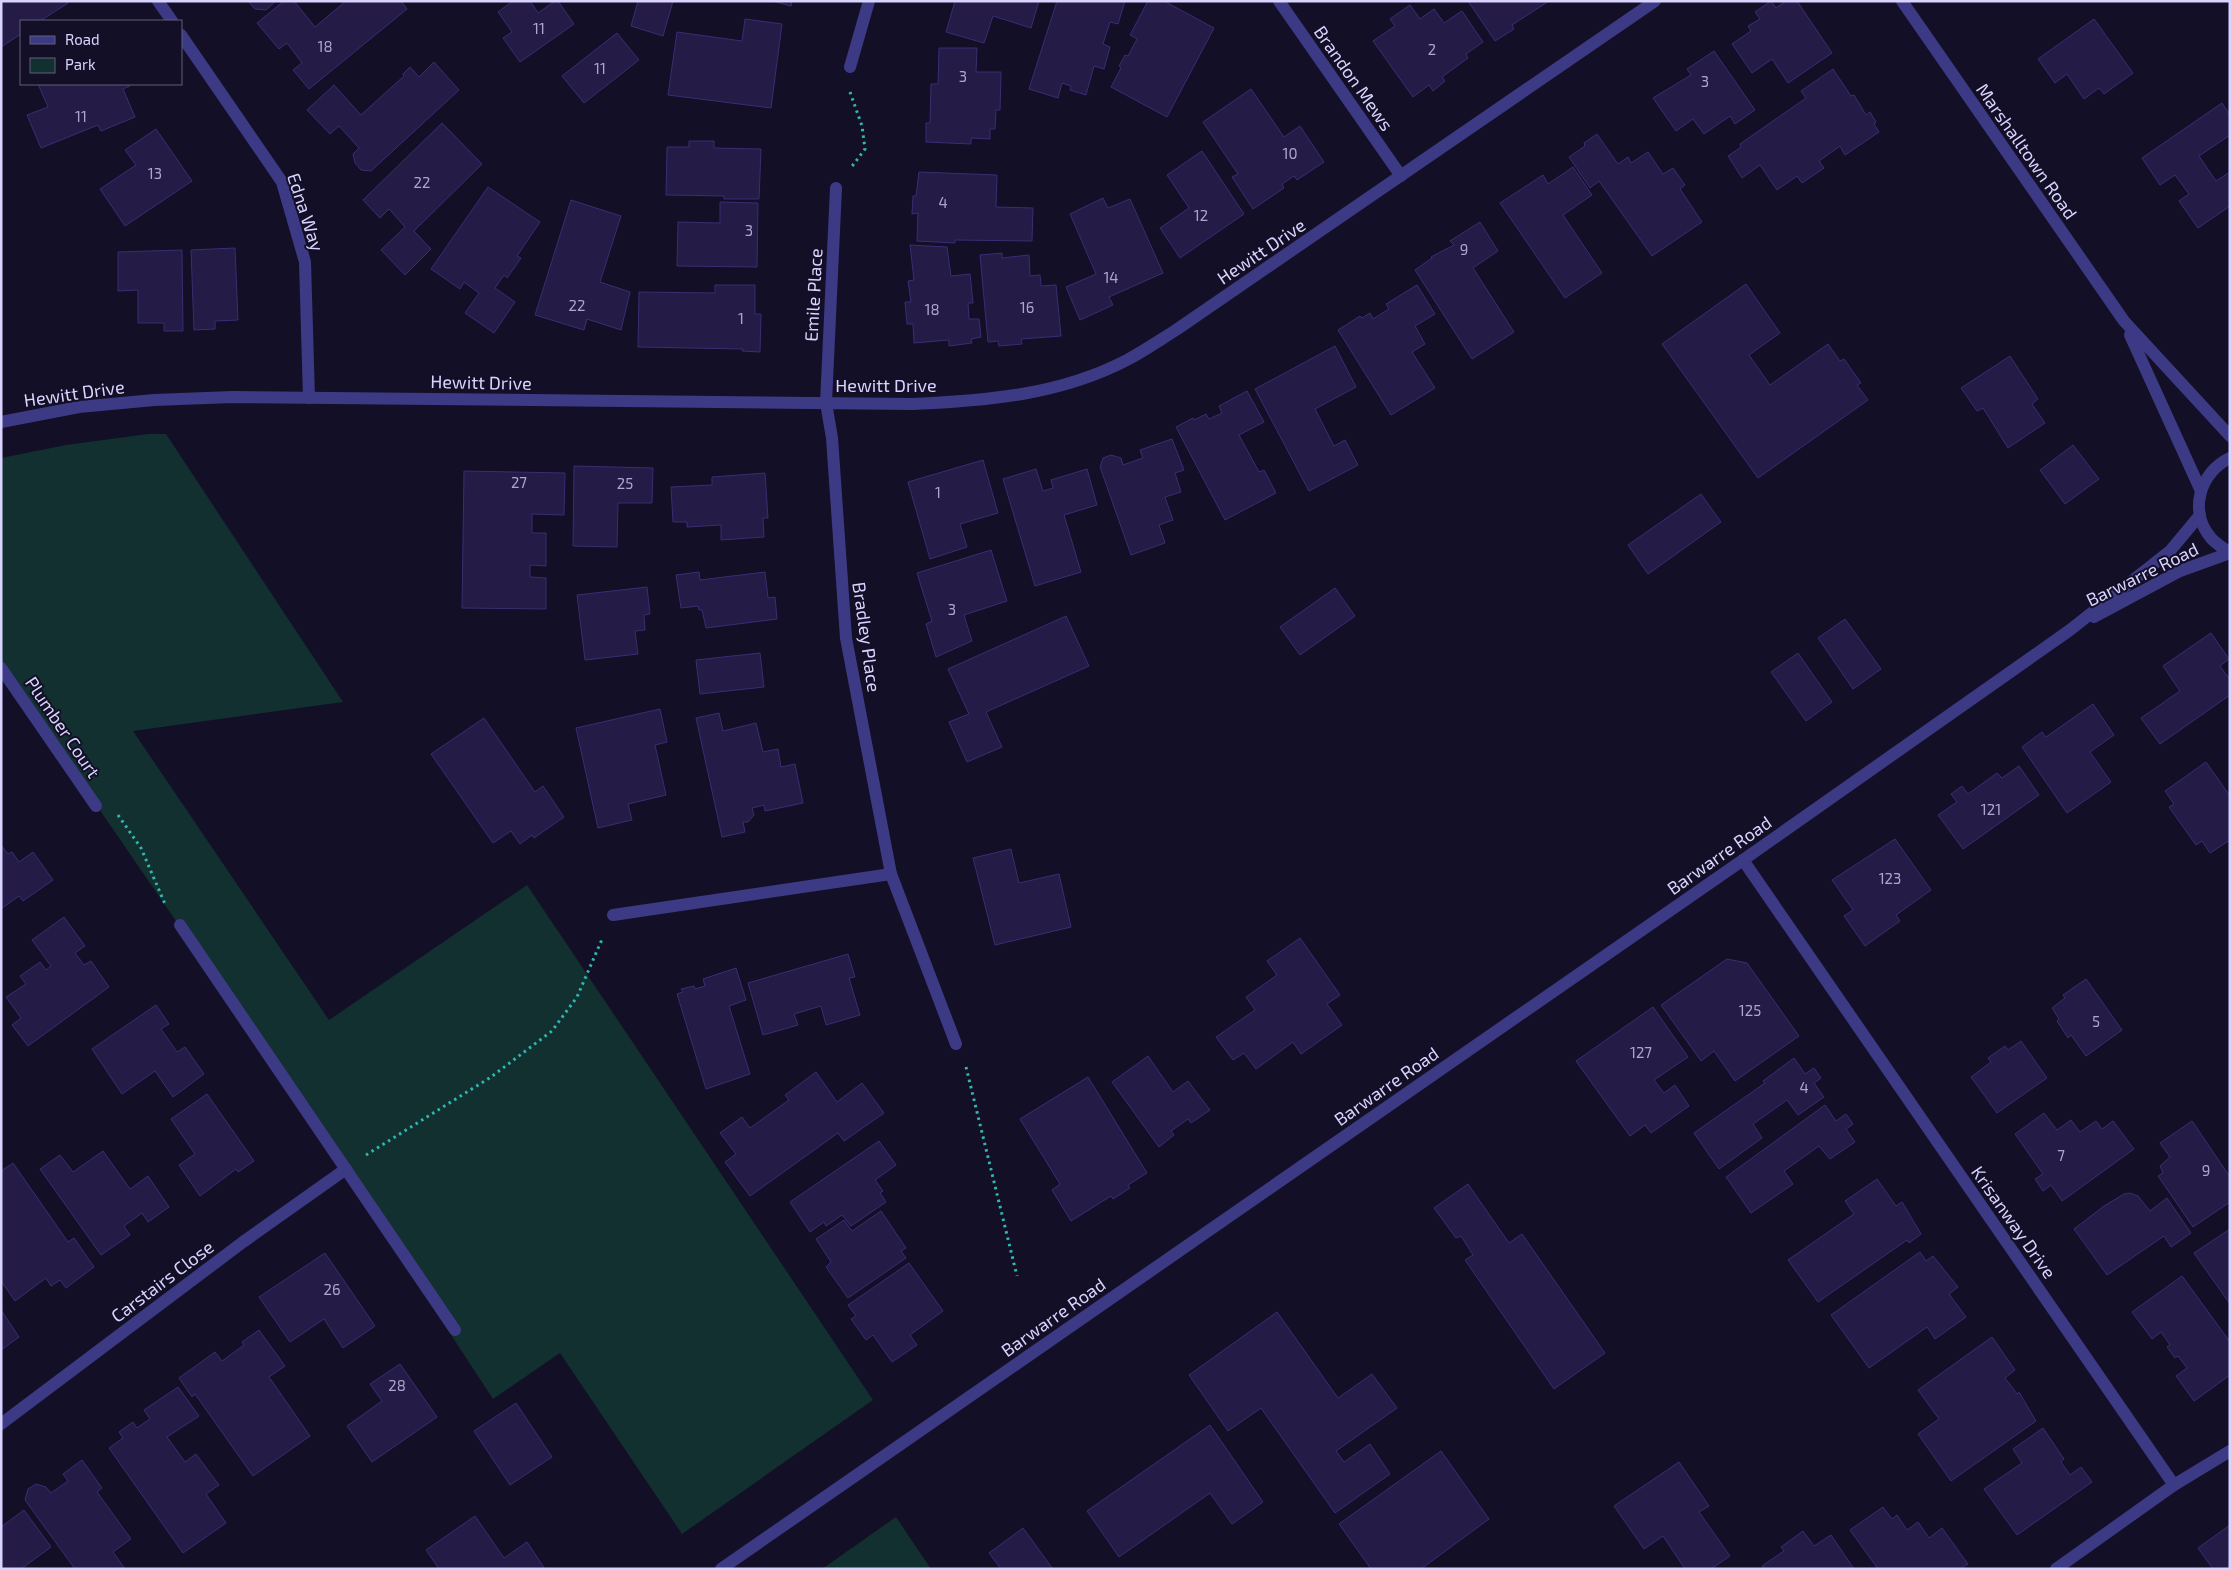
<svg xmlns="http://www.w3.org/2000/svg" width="2231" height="1570" font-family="'Exo 2',sans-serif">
<rect width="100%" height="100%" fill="#130f26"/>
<!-- green -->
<g fill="#12302f">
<path d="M148,434H166L343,702L133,731L329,1020L527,885L873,1400L682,1534L560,1353L493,1399L272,1061L1,666V458L66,445Z"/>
<path d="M896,1517L931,1569H822Z"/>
</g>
<!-- building -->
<g fill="#241b47" stroke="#3b2d73">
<path d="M1,1H67L68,3L40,21H21V34L1,47Z"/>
<path d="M248,1H276L266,10L255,9Z"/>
<path d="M284,1H294L315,27L346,1H401L407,9L309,89L293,70L302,63L287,43L279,49L257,23Z"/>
<path d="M513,1H530L538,13L555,1H558L574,24L520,62L503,38L512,32L498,12Z"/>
<path d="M638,1H673L663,36L631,26Z"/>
<path d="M772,1H792L791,6Z"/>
<path d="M955,1H1039L1031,28L993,16L984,43L946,32Z"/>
<path d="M1057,1H1125L1118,24L1110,22L1103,44L1110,47L1104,69L1094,66L1086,95L1070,90L1071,86L1062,83L1058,98L1029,89Z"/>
<path d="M1148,1H1164L1214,28L1167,117L1111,87L1121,68L1119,66L1125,55L1128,56L1137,39L1130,35Z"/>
<path d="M1468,1H1549L1512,25L1514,29L1495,41Z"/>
<path d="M1771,1L1776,8L1786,1H1797L1832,53L1788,83L1772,59L1752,73L1732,44L1751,31L1748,26L1760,19L1755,12Z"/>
<path d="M1410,5L1420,19L1434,9L1444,23L1462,11L1483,42L1466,54L1468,58L1442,77L1445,81L1433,91L1429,85L1413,97L1373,41L1395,26L1390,19Z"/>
<path d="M745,19L782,24L771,108L668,95L677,32L742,41Z"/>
<path d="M2094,19L2133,73L2104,94L2099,88L2084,99L2067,74L2055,83L2038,59Z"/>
<path d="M617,33L639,60L584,103L562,76Z"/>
<path d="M939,48H977L976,72H1001L1000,110H996L995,129H990V139L971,138V144L926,142V123H930L931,84H938Z"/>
<path d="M1714,51L1755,110L1735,124L1730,116L1704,134L1693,119L1676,131L1653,98L1691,75L1687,69Z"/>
<path d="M434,62L459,90L371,171L361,170L355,163L353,154L359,148L339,126L330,134L307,110L334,85L361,115L404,76L403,74L410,67L419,77Z"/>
<path d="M1833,69L1851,96L1854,95L1866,115L1870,112L1876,122L1874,124L1879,132L1845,155L1840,146L1819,161L1824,168L1802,183L1797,176L1777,190L1760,165L1742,178L1728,156L1741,147L1740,144L1806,98L1801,91Z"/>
<path d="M38,84H130V86L123,89L135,117L101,131L98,125L41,148L27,115L48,107Z"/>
<path d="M1251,89L1284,137L1300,126L1324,162L1297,180L1294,176L1282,184L1284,188L1253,209L1232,177L1238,174L1203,122Z"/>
<path d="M2222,103L2230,115V135L2199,156L2216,181L2230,172V206L2198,228L2179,201L2189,194L2175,175L2160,185L2142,158Z"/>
<path d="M442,123L482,164L414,231L431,249L405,275L381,250L405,227L389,209L380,218L363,200Z"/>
<path d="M156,129L192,181L125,226L100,189L136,165L125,150Z"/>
<path d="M1597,134L1618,164L1628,157L1631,163L1648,152L1663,174L1673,168L1685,185L1680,189L1702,222L1652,256L1599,181L1590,188L1569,157L1585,146L1584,143Z"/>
<path d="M689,141H714V148L761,149L759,199H724V196L666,195L667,147H689Z"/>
<path d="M1202,151L1244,214L1180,258L1160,228L1189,208L1167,175Z"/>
<path d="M1573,167L1592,195L1563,215L1602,273L1565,298L1500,203L1543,175L1548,184Z"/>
<path d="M919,172L997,175L996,207L1033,208L1032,241L955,240V243L917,241L918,213L912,214L913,196H916Z"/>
<path d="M488,187L540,222L517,256L521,258L507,278L504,275L495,288L515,302L494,333L465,313L479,293L464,282L460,289L431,269Z"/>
<path d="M1103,198L1108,208L1130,199L1163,273L1109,297L1113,305L1080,320L1066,287L1096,274L1070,214Z"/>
<path d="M571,200L621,216L600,282L630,292L621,330L587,319L584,330L535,315Z"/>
<path d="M720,202L758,203L757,267L677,266L678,222L720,223Z"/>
<path d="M1480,222L1498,251L1473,268L1514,332L1472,359L1415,270L1432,258L1431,257L1454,245L1450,241Z"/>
<path d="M910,245L947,247L951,276L970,274L973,303H968L969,319H979L981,337L971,339L972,343L949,346V340L914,343L913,324H907L905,302H911L908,281L914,280Z"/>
<path d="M235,248L238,320L215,321V329L194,330L191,250Z"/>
<path d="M182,250L183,331H164V323H138V290L118,291V252Z"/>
<path d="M1002,253V258L1029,255L1030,276L1040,275L1041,286L1056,285L1061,336L1021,339L1022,344L999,346L998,341L988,342L980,255Z"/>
<path d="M1746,284L1780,333L1749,355L1770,385L1828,344L1840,361L1844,359L1861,383L1857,385L1868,400L1758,478L1662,344Z"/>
<path d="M715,285H755V314H761L760,352L742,351L743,349L638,347L639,292L715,293Z"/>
<path d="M1417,285L1435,314L1415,326L1425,344L1412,352L1435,388L1391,415L1338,330L1360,316L1362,318L1370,313L1373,319L1389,309L1386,304Z"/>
<path d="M1335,346L1356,387L1315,409L1334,446L1345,440L1358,465L1309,491L1255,389Z"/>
<path d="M2010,356L2038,399L2032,404L2045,423L2008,448L1983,408L1977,411L1961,388Z"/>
<path d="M1247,391L1264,422L1239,435L1259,472L1264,470L1276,493L1225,520L1176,427L1193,418L1194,420L1206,414L1209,419L1222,413L1219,406Z"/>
<path d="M1172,439L1184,470L1175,473L1181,492L1165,497L1173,520L1159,525L1165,543L1131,555L1100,467L1103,458L1111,455L1121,458L1123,465L1143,458L1140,450Z"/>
<path d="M2073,445L2099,479L2065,504L2040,470Z"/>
<path d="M983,460L998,513L960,524L967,547L930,559L908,482Z"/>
<path d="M574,466L653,468L652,503H618L617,547L573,546Z"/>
<path d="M1036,469L1043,491L1053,488L1051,480L1087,469L1097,505L1064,515L1081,572L1035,586L1003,479Z"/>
<path d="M464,471L565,473L564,515L532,514V533H546V566L530,565V577L546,578V609L462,608Z"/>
<path d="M765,473L768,518H763L764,537L721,540V525L687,527V522H673L671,487L712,485V477Z"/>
<path d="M1701,494L1721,522L1648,574L1628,545Z"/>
<path d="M991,550L1007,601L964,615L972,641L936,657L926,624L932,621L917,573Z"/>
<path d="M699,572L700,580L765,572L768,598L775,597L777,619L706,628L702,610H699L698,606L681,608L676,575Z"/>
<path d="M647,587L650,614L644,615L645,630L635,631L638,654L585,660L577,595Z"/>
<path d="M1335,588L1355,616L1300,655L1280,627Z"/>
<path d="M1066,616L1089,666L986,712L1002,747L967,762L949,722L969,714L948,669Z"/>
<path d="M1845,619L1881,669L1853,689L1818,638Z"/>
<path d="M2211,633L2229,659L2220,666L2230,680V695L2160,744L2141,718L2180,691L2163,666Z"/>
<path d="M760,653L764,687L700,694L696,660Z"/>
<path d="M1798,653L1832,702L1806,721L1771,672Z"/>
<path d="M2093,704L2114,735L2090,752L2111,782L2067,813L2022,747L2042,732L2046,737Z"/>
<path d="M660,709L667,742L655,745L666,795L628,804L632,820L598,828L576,728Z"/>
<path d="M719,713L723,731L756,723L763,752L778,749L781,767L795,764L803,803L765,811L764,805L752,808L754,815L748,822H743L745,832L722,837L696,718Z"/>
<path d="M484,718L535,792L543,786L564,817L534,838L532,835L520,844L511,831L493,843L431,754Z"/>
<path d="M2206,762L2230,796V840L2210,853L2202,841L2196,845L2169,807L2174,804L2165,791Z"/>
<path d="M2019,766L2039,795L1963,849L1938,815L1957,802L1951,794L1962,786L1968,794L1997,773L2002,778Z"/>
<path d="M1895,839L1931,890L1896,915L1900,921L1865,946L1844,916L1853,910L1832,880Z"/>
<path d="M1,845L8,854L12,852L19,862L33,852L53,880L23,901L19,896L1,909Z"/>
<path d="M1011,849L1019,883L1059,874L1071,927L995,945L973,858Z"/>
<path d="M64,917L85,946L75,953L84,965L91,961L109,987L28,1046L12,1025L21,1018L6,997L26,984L20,976L40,962L46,970L51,966L32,940Z"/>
<path d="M1300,938L1340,995L1327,1004L1342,1025L1301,1054L1293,1042L1256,1069L1244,1053L1233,1060L1216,1037L1255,1010L1246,997L1277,975L1267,961Z"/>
<path d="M848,954L855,977L849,978L860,1015L826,1025L821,1006L794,1014L798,1025L763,1035L748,983Z"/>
<path d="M1727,959L1747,963L1799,1036L1735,1081L1714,1051L1701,1061L1661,1005Z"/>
<path d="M736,968L746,1000L729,1006L750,1074L706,1089L677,994L683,992L681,989L694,986L695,989L705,986L703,979Z"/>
<path d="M2086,979L2122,1030L2086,1056L2071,1035L2068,1038L2057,1021L2059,1019L2052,1008L2065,998L2063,995Z"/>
<path d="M156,1005L169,1024L161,1029L177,1052L185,1047L204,1074L173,1097L155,1071L122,1094L92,1049Z"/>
<path d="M1653,1007L1688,1057L1654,1080L1664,1093L1675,1085L1689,1106L1651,1133L1645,1125L1630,1136L1576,1061Z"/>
<path d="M2021,1041L2047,1078L1997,1113L1971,1077L1991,1062L1988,1058L2005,1046L2008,1050Z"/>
<path d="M1148,1056L1173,1092L1188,1081L1210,1110L1191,1123L1188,1119L1171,1131L1174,1135L1159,1147L1112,1082Z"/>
<path d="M1794,1058L1805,1074L1814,1068L1821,1078L1814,1083L1824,1097L1798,1115L1787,1100L1753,1124L1762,1138L1719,1169L1694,1133L1765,1083L1763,1081Z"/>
<path d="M816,1072L837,1102L862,1083L884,1113L844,1141L838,1133L750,1196L725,1162L736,1154L720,1133L742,1117L750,1128L789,1100L785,1095Z"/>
<path d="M1088,1077L1147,1173L1128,1185L1130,1188L1113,1199L1111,1196L1071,1221L1052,1190L1060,1184L1020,1119Z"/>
<path d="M207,1094L254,1161L238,1172L236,1169L200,1196L179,1165L195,1154L171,1119Z"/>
<path d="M1825,1105L1836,1121L1846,1114L1853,1124L1846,1129L1855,1142L1830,1159L1819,1146L1784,1171L1793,1184L1751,1213L1726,1177Z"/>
<path d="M2044,1113L2057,1130L2071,1120L2080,1132L2096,1121L2102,1129L2113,1121L2134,1149L2062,1201L2051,1185L2043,1191L2035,1179L2043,1174L2015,1134Z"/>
<path d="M2192,1121L2230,1177V1202L2193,1227L2158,1176L2163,1173L2160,1166L2170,1157L2160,1143Z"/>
<path d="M879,1141L896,1165L875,1180L883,1191L880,1193L886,1202L851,1226L842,1215L826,1226L824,1222L810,1232L790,1202Z"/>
<path d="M103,1151L130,1189L148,1176L169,1207L148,1222L142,1213L124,1226L130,1235L101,1255L40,1169L60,1155L73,1172Z"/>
<path d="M13,1163L68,1242L74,1238L94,1267L66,1288L60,1280L51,1286L46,1278L15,1301L1,1281V1171Z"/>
<path d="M1877,1179L1896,1206L1902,1202L1921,1234L1909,1243L1907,1240L1818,1302L1788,1260L1854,1214L1845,1201Z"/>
<path d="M1468,1184L1509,1243L1522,1234L1605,1353L1554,1389L1465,1260L1473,1255L1461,1236L1456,1238L1434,1208Z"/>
<path d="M2130,1193L2138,1196L2150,1211L2167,1198L2191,1233L2171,1247L2164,1236L2107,1275L2074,1229L2104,1206L2124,1194Z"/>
<path d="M881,1211L906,1248L901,1251L906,1258L848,1298L826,1267L831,1262L816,1239L844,1220L852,1231Z"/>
<path d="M2230,1229V1304L2194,1253Z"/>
<path d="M1920,1252L1926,1261L1933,1256L1958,1287L1949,1294L1966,1317L1935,1339L1927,1327L1869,1368L1831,1315Z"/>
<path d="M325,1253L375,1326L343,1348L324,1319L290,1342L259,1297Z"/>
<path d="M909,1263L943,1311L910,1335L917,1345L892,1362L873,1335L866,1340L851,1319L856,1316L848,1305Z"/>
<path d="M2182,1276L2230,1342V1375L2194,1401L2176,1376L2187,1368L2178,1356L2175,1358L2167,1347L2170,1345L2161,1332L2152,1339L2132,1312Z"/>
<path d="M1,1310L19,1337L1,1350Z"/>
<path d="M1277,1312L1338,1398L1372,1374L1397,1408L1336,1451L1344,1462L1370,1444L1390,1474L1335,1513L1261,1408L1228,1431L1189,1375Z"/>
<path d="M259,1330L285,1366L269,1377L310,1436L253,1476L195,1394L192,1397L179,1378L215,1352L222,1361L244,1345L242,1342Z"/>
<path d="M1992,1337L2015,1370L2005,1378L2017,1394L2019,1392L2036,1421L1951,1481L1918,1434L1939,1419L1918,1390Z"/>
<path d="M400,1364L437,1417L372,1462L347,1426L382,1401L370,1384Z"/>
<path d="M178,1387L199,1416L167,1437L185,1462L196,1454L219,1485L206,1494L226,1523L183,1553L109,1448L123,1438L119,1432L133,1422L137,1428L150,1419L144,1410Z"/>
<path d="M516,1403L552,1457L510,1485L474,1431Z"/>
<path d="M1210,1425L1263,1502L1232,1524L1210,1493L1119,1557L1087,1511Z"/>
<path d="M2043,1428L2064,1459L2061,1462L2070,1475L2081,1467L2092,1482L2017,1535L1984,1489L2022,1463L2013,1449Z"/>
<path d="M1441,1451L1489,1519L1421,1569H1371L1339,1524Z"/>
<path d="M82,1460L102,1488L97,1492L131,1539L113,1552L125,1569H75L25,1500L28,1489L36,1484L46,1487L51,1493L68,1481L63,1474Z"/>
<path d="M1679,1462L1709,1506L1699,1512L1730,1556L1711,1569H1685L1663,1536L1644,1549L1614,1506Z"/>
<path d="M1883,1507L1892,1519L1897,1515L1907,1530L1918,1522L1929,1538L1942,1528L1968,1564L1960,1569H1878L1850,1530Z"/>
<path d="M24,1510L51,1547L21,1569H1V1527Z"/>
<path d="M475,1516L504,1558L527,1542L545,1569H439L426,1550Z"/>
<path d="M2230,1525V1569H2213L2198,1548Z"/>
<path d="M1023,1528L1053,1569H1001L989,1553Z"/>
<path d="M1803,1531L1814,1546L1831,1535L1854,1569H1764L1762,1566L1784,1551L1781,1547Z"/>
</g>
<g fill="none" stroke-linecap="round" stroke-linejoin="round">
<!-- path -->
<g stroke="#2fb8b0" stroke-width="3" stroke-dasharray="2.5 4" stroke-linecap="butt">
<path d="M850,92L862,126L865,149L850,169"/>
<path d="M118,815L141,848L165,904"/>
<path d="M966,1067L1017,1276"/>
<path d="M366,1155L491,1077L552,1031L577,997L603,937"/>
</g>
<!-- minor -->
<g stroke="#3d3a85" stroke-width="12">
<path d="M158,1L172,21"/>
<path d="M1279,1L1401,176"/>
<path d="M1902,1L2124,321L2230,436"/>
<path d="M181,35L282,182L305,262L309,398"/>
<path d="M850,67L869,1"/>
<path d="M2130,335L2201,491"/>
<path d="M1,422L79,407L154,400L233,397L912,404C986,401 1060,395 1127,360C1144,351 1160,340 1176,330L1655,1"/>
<path d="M2230,458C2200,472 2188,511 2211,538C2216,544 2224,548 2230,553"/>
<path d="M2094,617L2180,571L2230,553"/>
<path d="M1,668L96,806"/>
<path d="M1743,860L2174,1485"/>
<path d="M891,874L956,1044"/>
<path d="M613,915L891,874L846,638L832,438L826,403L836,188"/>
<path d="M180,925L455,1330"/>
<path d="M1,1424L243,1242L346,1169"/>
<path d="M721,1569L1743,860L2070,630L2170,551L2200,515"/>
<path d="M2056,1569L2174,1485L2230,1451"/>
</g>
</g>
<g text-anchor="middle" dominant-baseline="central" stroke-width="4" stroke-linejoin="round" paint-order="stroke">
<!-- number labels -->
<g font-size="15" fill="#aca6d1">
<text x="539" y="28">11</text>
<text x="325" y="46">18</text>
<text x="1432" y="49">2</text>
<text x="600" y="68">11</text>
<text x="963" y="76">3</text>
<text x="1705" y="81">3</text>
<text x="81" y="116">11</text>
<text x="1290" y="153">10</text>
<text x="155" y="173">13</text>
<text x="422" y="182">22</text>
<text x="943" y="202">4</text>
<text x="1201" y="215">12</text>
<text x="749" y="230">3</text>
<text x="1464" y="249">9</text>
<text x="1111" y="277">14</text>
<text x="577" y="305">22</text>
<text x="1027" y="307">16</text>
<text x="932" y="309">18</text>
<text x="741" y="318">1</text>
<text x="519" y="482">27</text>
<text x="625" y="483">25</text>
<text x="938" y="492">1</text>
<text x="952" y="609">3</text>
<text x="1991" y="809">121</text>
<text x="1890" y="878">123</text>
<text x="1750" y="1010">125</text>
<text x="2096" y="1021">5</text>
<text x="1641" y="1052">127</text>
<text x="1804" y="1087">4</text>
<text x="2061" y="1155">7</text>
<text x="2206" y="1170">9</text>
<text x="332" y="1289">26</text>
<text x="397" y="1385">28</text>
</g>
<!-- street labels -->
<g font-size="18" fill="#d9d4ff" stroke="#130f26">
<text transform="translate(1354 78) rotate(55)">Brandon Mews</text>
<text transform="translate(2027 151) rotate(55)">Marshalltown Road</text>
<text transform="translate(306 212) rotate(72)">Edna Way</text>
<text transform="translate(1261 251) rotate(-34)">Hewitt Drive</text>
<text transform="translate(813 295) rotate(-87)">Emile Place</text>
<text transform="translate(481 382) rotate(1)">Hewitt Drive</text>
<text x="886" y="385">Hewitt Drive</text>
<text transform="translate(74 393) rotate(-8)">Hewitt Drive</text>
<text transform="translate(2142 574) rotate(-26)">Barwarre Road</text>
<text transform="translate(867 637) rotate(82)">Bradley Place</text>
<text transform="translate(63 727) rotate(56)">Plumber Court</text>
<text transform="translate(1719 855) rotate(-35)">Barwarre Road</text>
<text transform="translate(1386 1086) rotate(-35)">Barwarre Road</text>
<text transform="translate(2014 1222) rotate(55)">Krisanway Drive</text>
<text transform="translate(162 1281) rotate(-37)">Carstairs Close</text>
<text transform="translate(1053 1317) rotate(-35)">Barwarre Road</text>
</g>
</g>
<!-- border -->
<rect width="2231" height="1570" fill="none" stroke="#d9d4ff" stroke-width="5"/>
<!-- legend -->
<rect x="20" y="20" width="162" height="65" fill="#130f26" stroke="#625e7d"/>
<rect x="30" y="36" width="25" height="8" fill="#3d3a85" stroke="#625e7d"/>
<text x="65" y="45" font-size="15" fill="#d9d4ff">Road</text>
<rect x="30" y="58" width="25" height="15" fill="#12302f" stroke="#625e7d"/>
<text x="65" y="70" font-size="15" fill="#d9d4ff">Park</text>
</svg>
